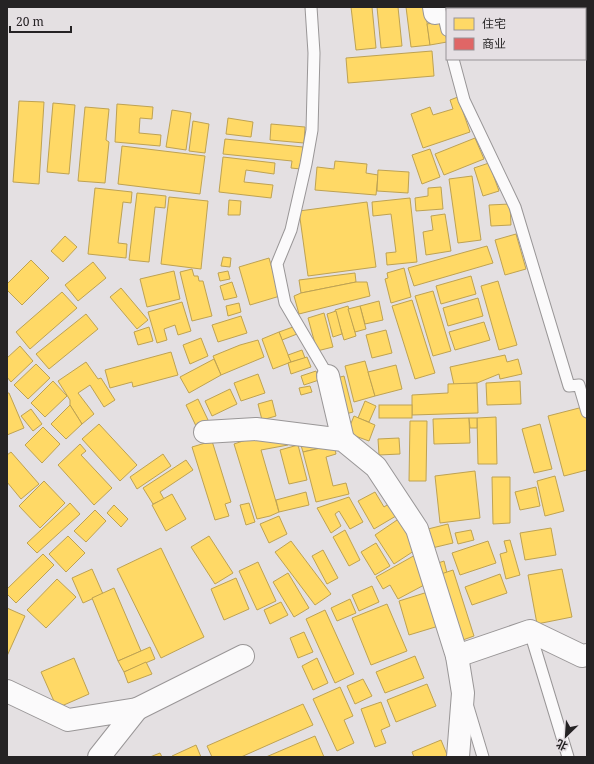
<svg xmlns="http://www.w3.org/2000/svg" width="594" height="764" font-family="'Noto Serif','Noto Sans SC',serif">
<rect width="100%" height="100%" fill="#e4e0e2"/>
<!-- homes -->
<g fill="#ffd966" stroke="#bea252">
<path d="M351,7H372L376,48L356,50Z"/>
<path d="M377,7H398L402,46L381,48Z"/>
<path d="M406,7H425L430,45L411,47Z"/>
<path d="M443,21L447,42L430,45L427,24Z"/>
<path d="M432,51L434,76L348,83L346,58Z"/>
<path d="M458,97L470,132L423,148L411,114L430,107L433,115L453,109L450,100Z"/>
<path d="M19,101L44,102L39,184L13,182Z"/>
<path d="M53,103L75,105L69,174L47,172Z"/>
<path d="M117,104L153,107L152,119L140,118L139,133L161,135L160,146L115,142Z"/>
<path d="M85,107L109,109L106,140L109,142L105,183L78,181Z"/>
<path d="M172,110L191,113L186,150L166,147Z"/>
<path d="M228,118L253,122L251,137L226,134Z"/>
<path d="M193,121L209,124L205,153L189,151Z"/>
<path d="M271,124L305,127L304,143L270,140Z"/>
<path d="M475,138L484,159L444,175L435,154Z"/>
<path d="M225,139L303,147L301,169L291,168L292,161L223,154Z"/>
<path d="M122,146L205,156L200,194L118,184Z"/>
<path d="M430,149L440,177L422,184L412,155Z"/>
<path d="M223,157L275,163L274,174L246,170L244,182L273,185L271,198L219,192Z"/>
<path d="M335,161L367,164L366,173L378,175L376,195L315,190L317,167L334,169Z"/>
<path d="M489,163L499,191L483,196L474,168Z"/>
<path d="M378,170L409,172L408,193L377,191Z"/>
<path d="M472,176L481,240L458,243L449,179Z"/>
<path d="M441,187L443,209L416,211L415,198L428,196V188Z"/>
<path d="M95,188L132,192L131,203L123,202L118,243L127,244L126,258L88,254Z"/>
<path d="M137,193L166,196L165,208L155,207L149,262L129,260Z"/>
<path d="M169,197L208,201L201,269L161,264Z"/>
<path d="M410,198L417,262L387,265L386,253L396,252L391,214L373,216L372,202Z"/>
<path d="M229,200L241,201L240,215H228Z"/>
<path d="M367,202L376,267L308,276L299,211Z"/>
<path d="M510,204L511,225L491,226L489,205Z"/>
<path d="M445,214L451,251L426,255L423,232L433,230L431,216Z"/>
<path d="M516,234L526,269L505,275L495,240Z"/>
<path d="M65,236L77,247L63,262L51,251Z"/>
<path d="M487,246L493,263L414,286L408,268Z"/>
<path d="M223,257L231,258L230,267L221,266Z"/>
<path d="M269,258L280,296L250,305L239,267Z"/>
<path d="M31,260L49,278L22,305L7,290V284Z"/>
<path d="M93,262L106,278L78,301L65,285Z"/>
<path d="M404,268L411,297L391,303L385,279L388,278L387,273Z"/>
<path d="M192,269L194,276H198L199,281H203L212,316L192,321L180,272Z"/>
<path d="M174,271L180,299L147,307L140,279Z"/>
<path d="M228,271L230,279L220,281L218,273Z"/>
<path d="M355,273L356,282L301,293L299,280Z"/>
<path d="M471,276L476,294L441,304L436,286Z"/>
<path d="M498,281L517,345L499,350L481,286Z"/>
<path d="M232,282L237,297L224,300L220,286Z"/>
<path d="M356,282H367L370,296L299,314L294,296L301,293Z"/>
<path d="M121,288L148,320L137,329L110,297Z"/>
<path d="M433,291L451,351L433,356L415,296Z"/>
<path d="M62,292L77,308L30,349L16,332Z"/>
<path d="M478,298L483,316L448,326L443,308Z"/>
<path d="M412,300L435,373L415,379L392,306Z"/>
<path d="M379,301L383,320L365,324L360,306Z"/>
<path d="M182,302L191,331L178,335L175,325L164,329L167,340L157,343L148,312Z"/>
<path d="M239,303L241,312L228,316L226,306Z"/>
<path d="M348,306L356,336L344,340L335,310Z"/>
<path d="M360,306L366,329L355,332L348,309Z"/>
<path d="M336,311L342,334L333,337L327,314Z"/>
<path d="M324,313L333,347L317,351L308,318Z"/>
<path d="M86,314L98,329L49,369L36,354Z"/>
<path d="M241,316L247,333L218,342L212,325Z"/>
<path d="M484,322L490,340L455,350L449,332Z"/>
<path d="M149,327L153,341L138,345L134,332Z"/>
<path d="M293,327L297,334L282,340L279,332Z"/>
<path d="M386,330L392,353L372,358L366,335Z"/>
<path d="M279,332L291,362L273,369L262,339Z"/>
<path d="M201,338L208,356L190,364L183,345Z"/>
<path d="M258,340L264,357L221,375L213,356L240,345Z"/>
<path d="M20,346L33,361L11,382L7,377V358Z"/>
<path d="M302,350L305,358L291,362L288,355Z"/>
<path d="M171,352L178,375L133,387L132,382L110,388L105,370Z"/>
<path d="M505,355L507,362L518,359L522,374L500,379L499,374L477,383L454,385L450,367Z"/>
<path d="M307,357L311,367L291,374L288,363Z"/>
<path d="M214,359L221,375L189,393L180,377Z"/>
<path d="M365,361L375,396L354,402L345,366Z"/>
<path d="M86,362L98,379L101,378L115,400L104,407L90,385L78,393L94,414L82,424L70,405V400L58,381Z"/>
<path d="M36,364L50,378L28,399L14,385Z"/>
<path d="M396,365L402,389L375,396L368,372Z"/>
<path d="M316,371L319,380L304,385L301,376Z"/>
<path d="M258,374L265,393L241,401L234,383Z"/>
<path d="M344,376L353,412L342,415L333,379Z"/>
<path d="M53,381L67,396L45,417L31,403Z"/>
<path d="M520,381L521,404L487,405L486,383Z"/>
<path d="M477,383L478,413L412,415V395L448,393V384Z"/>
<path d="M310,386L312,392L301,395L299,388Z"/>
<path d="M230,389L237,404L212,416L205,401Z"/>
<path d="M7,393H9L24,428L7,435Z"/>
<path d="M198,399L208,420L196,426L186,405Z"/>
<path d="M272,400L276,416L262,420L258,404Z"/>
<path d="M365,401L376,406L369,422L358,418Z"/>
<path d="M70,405L82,424L66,439L51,424Z"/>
<rect x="379" y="405" width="33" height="13"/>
<path d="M583,407L587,421V470L564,476L548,416Z"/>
<path d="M31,409L42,424L33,431L21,416Z"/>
<path d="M354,416L375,425L369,441L347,433Z"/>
<path d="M496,417L497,464H478L477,418Z"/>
<path d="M469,418L470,443L434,444L433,419Z"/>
<path d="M469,418H477V428H470Z"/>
<path d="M410,421H427L426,481H409Z"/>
<path d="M99,424L137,465L120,481L82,439Z"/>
<path d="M540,424L552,469L534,473L522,429Z"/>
<path d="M43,427L60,444L42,463L25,445Z"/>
<path d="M285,436L288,445L261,450L279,512L270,516L257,519L234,444L255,437Z"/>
<path d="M399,438L400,454L379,455L378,439Z"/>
<path d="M212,441L231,502L225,504L229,516L215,520L192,447Z"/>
<path d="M300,442L324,447L303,452Z"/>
<path d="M80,444L86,451L81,455L112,488L94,505L58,465Z"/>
<path d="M298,445L307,480L289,484L280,450Z"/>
<path d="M334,445L336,454L326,457L333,486L346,483L349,494L316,502L303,452Z"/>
<path d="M11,452L39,484L21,499L7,482V455Z"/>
<path d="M163,454L171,466L137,489L130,477Z"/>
<path d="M186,460L193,470L160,492L164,499L153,504L143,488Z"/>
<path d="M475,471L480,518L440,523L435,476Z"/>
<path d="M555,476L564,511L545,516L537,481Z"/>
<path d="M492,477H510V523L493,524Z"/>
<path d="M44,481L65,503L40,528L19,506Z"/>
<path d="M536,487L540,506L520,510L515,492Z"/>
<path d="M306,492L309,505L279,512L276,500Z"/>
<path d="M375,492L384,507L393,501L401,513L374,529L358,501Z"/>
<path d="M172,494L186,519L166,531L152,505Z"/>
<path d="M349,497L363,522L350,529L339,511L335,514L341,526L331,533L317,508Z"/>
<path d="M70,503L80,514L37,553L27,543Z"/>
<path d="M249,503L255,522L246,525L240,505Z"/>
<path d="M114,505L128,519L121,527L107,513Z"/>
<path d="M95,510L106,521L86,542L74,531Z"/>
<path d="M279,516L287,534L269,543L260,524Z"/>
<path d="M400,518L420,547L394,564L375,535Z"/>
<path d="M448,524L453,543L432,548L428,529Z"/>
<path d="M551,528L556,555L525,560L520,533Z"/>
<path d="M345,530L360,560L349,566L333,537Z"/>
<path d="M471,530L474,540L458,544L455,533Z"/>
<path d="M68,536L85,553L66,572L49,554Z"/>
<path d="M209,536L233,573L215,584L191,547Z"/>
<path d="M510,540L520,575L506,579L500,554L507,552L504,541Z"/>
<path d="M291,541L331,594L315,605L275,552Z"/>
<path d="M488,541L496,563L460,575L452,553Z"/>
<path d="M376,543L390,566L375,575L361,552Z"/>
<path d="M161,548L204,637L161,658L117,569Z"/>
<path d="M323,550L338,578L327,584L312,556Z"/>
<path d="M43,554L54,565L16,603L7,594V589Z"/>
<path d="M417,554L424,566L418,569L426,584L398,599L390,585L383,589L376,577Z"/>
<path d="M444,561L447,573L438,575L435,564Z"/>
<path d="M258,562L276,601L257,610L239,571Z"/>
<path d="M92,569L103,594L83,603L72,578Z"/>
<path d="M562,569L572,617L537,624L528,575Z"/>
<path d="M453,570L474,636L460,641L438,575Z"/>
<path d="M288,573L309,608L294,617L273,582Z"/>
<path d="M500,574L507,593L472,605L465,587Z"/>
<path d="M236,578L249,609L224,620L211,589Z"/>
<path d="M57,579L76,597L46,628L27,610Z"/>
<path d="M372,586L379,602L359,611L352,595Z"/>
<path d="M114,588L141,651L118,661L92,598Z"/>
<path d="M431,591L442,625L409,635L399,601Z"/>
<path d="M350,599L356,613L337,621L331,608Z"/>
<path d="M281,602L288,615L270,624L264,610Z"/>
<path d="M387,604L407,651L371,665L352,618Z"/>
<path d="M7,608L25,616L7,656Z"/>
<path d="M325,610L354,674L335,683L306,619Z"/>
<path d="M304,632L313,652L298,658L290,638Z"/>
<path d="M150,647L155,659L124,672L118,661Z"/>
<path d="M415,656L424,678L385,693L376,672Z"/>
<path d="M74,658L89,694L57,708L41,672Z"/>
<path d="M317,658L328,683L313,690L302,666Z"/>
<path d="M146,662L152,674L128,683L124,672Z"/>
<path d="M363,679L372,696L355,704L347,686Z"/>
<path d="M427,684L436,706L396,722L387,700Z"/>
<path d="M340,687L353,716L344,720L354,743L337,751L313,699Z"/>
<path d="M381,702L390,726L381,730L386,743L375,747L361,709Z"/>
<path d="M303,704L313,725L241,757H212L207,746Z"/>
<path d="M315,736L324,757H266Z"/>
<path d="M441,740L448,757H414L412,752Z"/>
<path d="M196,745L201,757H172V756Z"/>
<path d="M160,753L162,757H150Z"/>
</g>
<!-- shops -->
<path fill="#e06666" stroke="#a85252" d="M444,7H538V9H447V21Z"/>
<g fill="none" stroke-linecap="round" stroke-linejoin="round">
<!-- service casing -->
<g stroke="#999697" stroke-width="13">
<g id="service">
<path d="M311,7L314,53L312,130L306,164L291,230L277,264L285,303L328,376"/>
<path d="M435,13L444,17L447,30"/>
<path d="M453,59L464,100L515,207L569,386L579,385L587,412"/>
<path d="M530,632L568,757"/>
<path d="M468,707L483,757"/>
</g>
</g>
<!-- minor casing -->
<g stroke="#999697" stroke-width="24">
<g id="minor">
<path d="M434,7L435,13"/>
<path d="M328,376L343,440"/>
<path d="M205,432L256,429L343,440L376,467L417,529L457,656"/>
<path d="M7,691L68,720L137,709L99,757"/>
<path d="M137,709L243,656"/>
<path d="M458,757L463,693L457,656L530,631L582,656L587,655"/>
</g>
</g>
<!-- service -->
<use href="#service" stroke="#fbfafb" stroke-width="11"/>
<!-- minor -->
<use href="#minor" stroke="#fbfafb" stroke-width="22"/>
</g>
<!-- border -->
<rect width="594" height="764" fill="none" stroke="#252324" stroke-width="16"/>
<!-- legend -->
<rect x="446" y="8" width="140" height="52" fill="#e5dfe3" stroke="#989497"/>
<rect x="454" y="18" width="20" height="12" fill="#ffd966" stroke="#989497"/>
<text x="482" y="28" font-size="12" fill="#252324">住宅</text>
<rect x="454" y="38" width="20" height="12" fill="#e06666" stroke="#989497"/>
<text x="482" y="48" font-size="12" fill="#252324">商业</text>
<!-- north arrow -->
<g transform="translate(566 736) rotate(205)" stroke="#e5dfe3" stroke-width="3" paint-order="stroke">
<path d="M0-3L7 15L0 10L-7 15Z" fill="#252324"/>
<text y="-6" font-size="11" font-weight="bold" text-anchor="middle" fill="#252324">北</text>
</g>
<!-- scale -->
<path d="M10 26v6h61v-6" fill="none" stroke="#252324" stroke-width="2"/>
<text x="16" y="26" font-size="12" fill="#252324" stroke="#e5dfe3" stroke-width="3" paint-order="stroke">20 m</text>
</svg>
